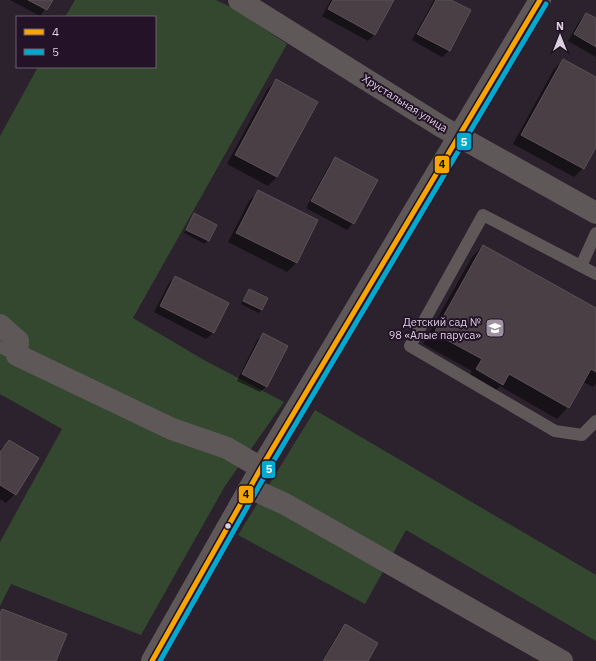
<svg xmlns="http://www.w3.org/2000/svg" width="596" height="661" font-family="'IBM Plex Sans',sans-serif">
<rect width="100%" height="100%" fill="#2b222d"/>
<!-- grass -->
<g fill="#344830">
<path d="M75,0H216L233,8L287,44L133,318L204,360L284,402L225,486L141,635L11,584L0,606V542L62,429L0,394V136L38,67H155V17H65Z"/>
<path d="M315,410L596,575V641L406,530L365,604L238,535Z"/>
</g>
<!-- shadow -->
<g fill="#0007">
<path d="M10,0H51L40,16Z"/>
<path d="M331,0H393L374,35L368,41L322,16Z"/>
<path d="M434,0H449L470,11L449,51L442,57L412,40Z"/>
<path d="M587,14L596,20V57L568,41L580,20Z"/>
<path d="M563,60L596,78V145L583,168L574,177L513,144L554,69Z"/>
<path d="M276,80L316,102L277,177L268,186L227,164L267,90Z"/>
<path d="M335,158L353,223L347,230L306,208L329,165Z"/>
<path d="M258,192L317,221L296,263L287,272L228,242L249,201Z"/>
<path d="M195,214L216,225L205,244L184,233Z"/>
<path d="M483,246L596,309V384L593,387L583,382L568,407L557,419L500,386L491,395L466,381L472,371L423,344L472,257Z"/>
<path d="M175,277L228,304L213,333L206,339L154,312L169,283Z"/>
<path d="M249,290L261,310L259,313L241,304Z"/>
<path d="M264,334L267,386L260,392L237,381L257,340Z"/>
<path d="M9,441L15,494L6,503L0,499V450Z"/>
<path d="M345,625L367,661H322L339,632Z"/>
</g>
<!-- building -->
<g fill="#493f45" stroke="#5c5156">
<path d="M28,0H53L47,10Z"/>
<path d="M333,0H394L375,35L328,9Z"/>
<path d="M436,0H451L471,10L450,51L417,34Z"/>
<path d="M586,13L596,18V47L574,34Z"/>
<path d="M563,59L596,77V147L584,169L521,135Z"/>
<path d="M276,79L318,102L277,177L235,155Z"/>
<path d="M335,157L378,180L354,224L311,201Z"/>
<path d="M258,190L318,220L297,263L236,233Z"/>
<path d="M194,213L217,225L209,241L186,230Z"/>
<path d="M483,245L596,308V372L591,369L569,408L509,374L503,385L476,369L482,359L434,333Z"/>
<path d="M175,276L229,303L214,333L160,306Z"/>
<path d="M249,289L268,298L262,310L243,301Z"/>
<path d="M263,333L288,346L267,387L242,374Z"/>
<path d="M9,440L39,458L16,495L0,485V452Z"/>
<path d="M2,609L67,634L56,661H0V614Z"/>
<path d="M345,624L378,643L368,661H323Z"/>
</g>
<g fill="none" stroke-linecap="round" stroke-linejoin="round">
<!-- service -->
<g stroke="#5e5858" stroke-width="12">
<path d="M581,266L596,233"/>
<path d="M596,274L483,215L410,346L555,431L582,435L596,421"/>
<path d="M0,347L17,355"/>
</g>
<!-- minor -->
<g stroke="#5e5858" stroke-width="22">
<path d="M239,0L442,127L596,213"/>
<path d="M0,325L18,341L17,355L172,429L227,448L261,468"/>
<path d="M250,488L285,504L562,661"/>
<path d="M152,661L261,468L540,0"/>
</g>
<!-- bus-1 casing -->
<g stroke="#241328" stroke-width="8">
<path id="bus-1" d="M152,661L261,468L540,0"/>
</g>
<!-- bus-2 casing -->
<g stroke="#241328" stroke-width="8">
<path id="bus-2" d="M160,661L267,472L546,4"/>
</g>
<!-- bus-1 -->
<use href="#bus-1" stroke="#f7a600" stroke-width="5"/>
<!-- bus-2 -->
<use href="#bus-2" stroke="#00a9ce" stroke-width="5"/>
</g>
<!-- icons -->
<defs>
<g id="school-square" transform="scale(1)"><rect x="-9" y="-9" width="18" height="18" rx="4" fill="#9d93a0" stroke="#241328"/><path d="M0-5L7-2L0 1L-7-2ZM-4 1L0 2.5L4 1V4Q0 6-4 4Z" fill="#fff"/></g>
</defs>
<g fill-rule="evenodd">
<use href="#school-square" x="495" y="328"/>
</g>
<!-- markers -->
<circle fill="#dbd0de" stroke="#241328" stroke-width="1.5" cx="228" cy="526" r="3.5"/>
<g text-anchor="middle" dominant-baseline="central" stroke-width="4" stroke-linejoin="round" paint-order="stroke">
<!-- street labels -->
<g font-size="11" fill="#dbd0de" stroke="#241328">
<text transform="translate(405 103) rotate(32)">Хрустальная улица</text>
</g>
<!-- poi labels -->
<g font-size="11" fill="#dbd0de" stroke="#241328" text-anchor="end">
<text x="481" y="322">Детский сад №<tspan x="481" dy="13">98 «Алые паруса»</tspan></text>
</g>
</g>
<g stroke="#241328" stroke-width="1.5">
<rect x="456" y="132" width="16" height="19" rx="4" fill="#00a9ce"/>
<rect x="434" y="155" width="16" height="19" rx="4" fill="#f7a600"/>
<rect x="261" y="460" width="15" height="19" rx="4" fill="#00a9ce"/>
<rect x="238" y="485" width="16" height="19" rx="4" fill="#f7a600"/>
</g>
<g font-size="11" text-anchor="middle" font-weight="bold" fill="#fff">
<text x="464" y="146">5</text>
<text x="269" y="473">5</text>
</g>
<g font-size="11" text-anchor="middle" font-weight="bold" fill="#111">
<text x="442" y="168">4</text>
<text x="246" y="498">4</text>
</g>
<!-- legend -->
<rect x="16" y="16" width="140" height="52" fill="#241328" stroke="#6d5f71"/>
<rect x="24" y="29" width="20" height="6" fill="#f7a600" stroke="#6d5f71"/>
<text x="52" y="36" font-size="12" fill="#dbd0de">4</text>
<rect x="24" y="49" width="20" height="6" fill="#00a9ce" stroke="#6d5f71"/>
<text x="52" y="56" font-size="12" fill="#dbd0de">5</text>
<!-- north arrow -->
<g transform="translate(560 36)" stroke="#241328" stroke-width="3" paint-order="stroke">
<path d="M0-3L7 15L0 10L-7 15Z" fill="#dbd0de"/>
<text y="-6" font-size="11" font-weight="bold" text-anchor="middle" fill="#dbd0de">N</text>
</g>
</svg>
